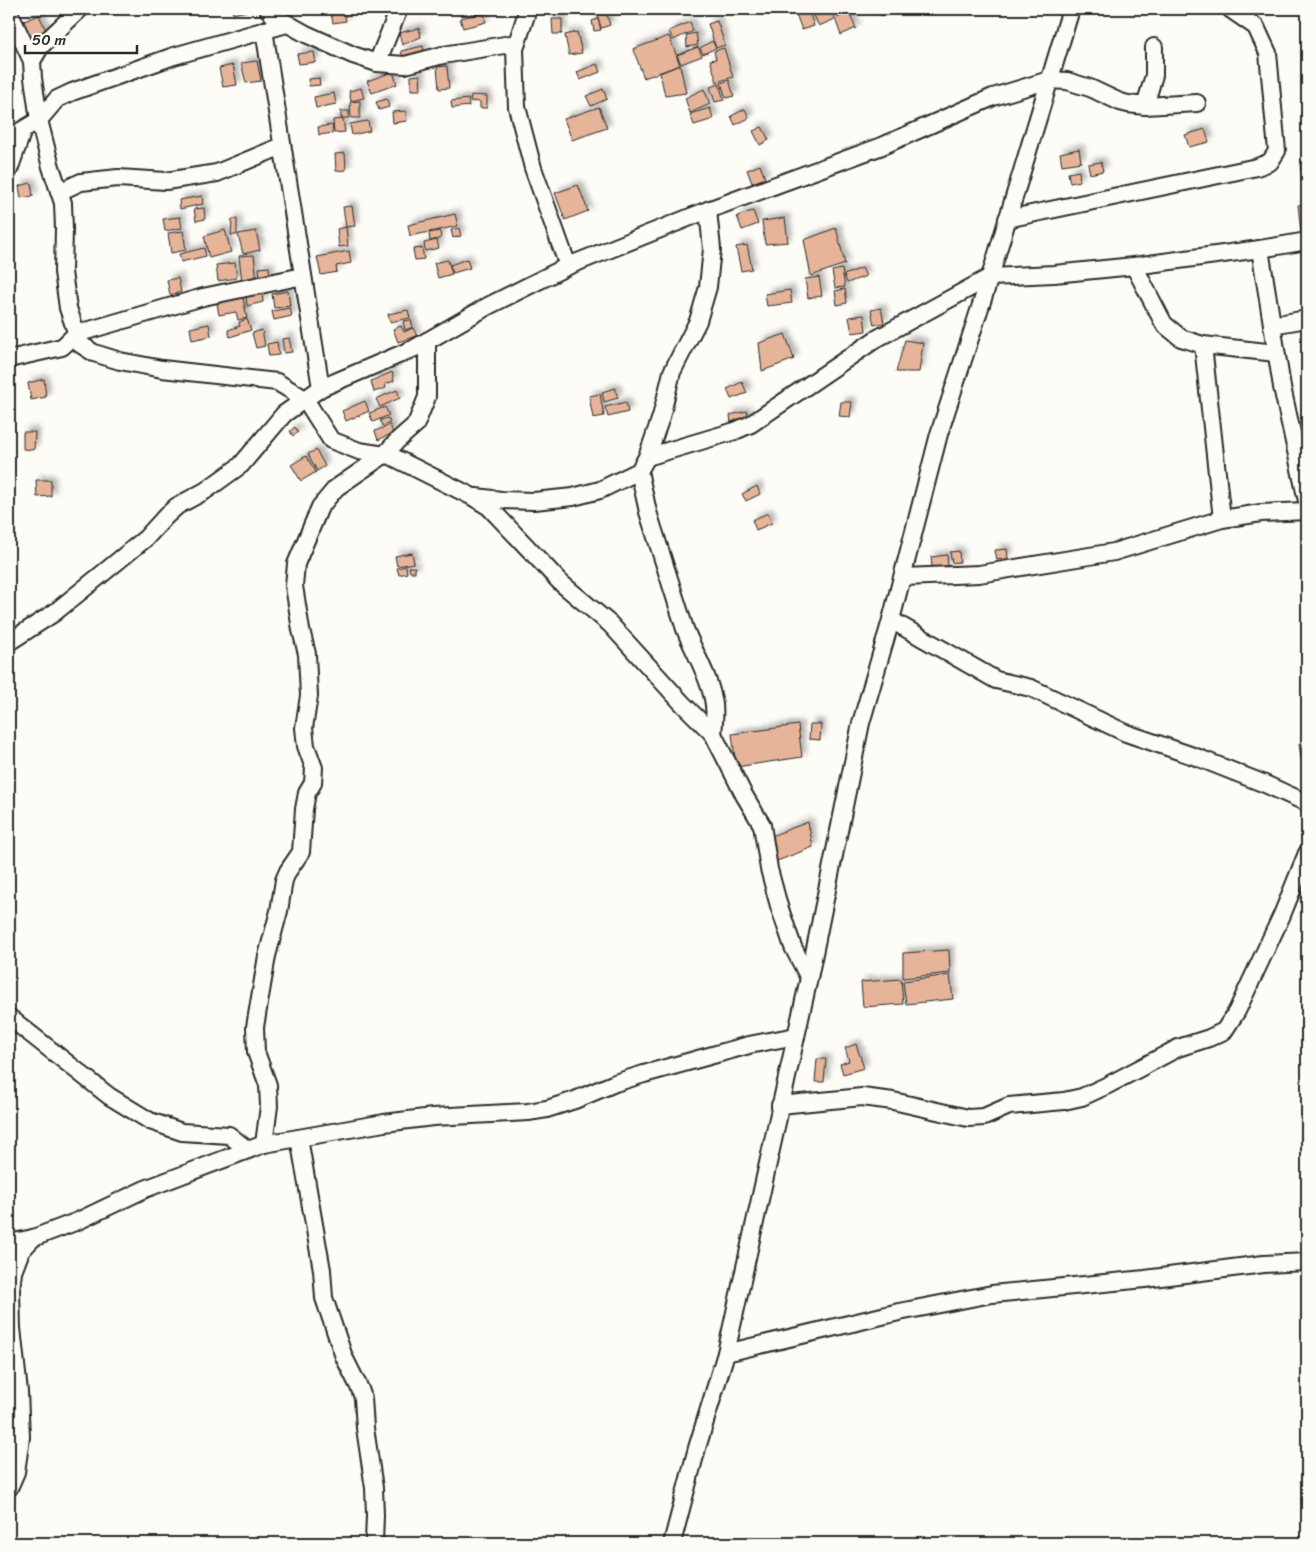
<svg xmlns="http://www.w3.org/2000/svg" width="1316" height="1552" font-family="Sriracha,sans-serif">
<defs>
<filter id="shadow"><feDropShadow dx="4.5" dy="-4.5" stdDeviation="2.5" flood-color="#0004"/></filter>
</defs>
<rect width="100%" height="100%" fill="#fdfcf7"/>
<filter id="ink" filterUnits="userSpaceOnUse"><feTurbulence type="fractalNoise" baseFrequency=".02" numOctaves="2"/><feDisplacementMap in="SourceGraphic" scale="10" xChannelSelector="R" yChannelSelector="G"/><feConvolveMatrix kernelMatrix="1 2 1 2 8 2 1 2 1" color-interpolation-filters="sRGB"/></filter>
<g filter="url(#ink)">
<!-- building -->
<g fill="#e6b498" stroke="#2b2b2b" filter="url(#shadow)">
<path d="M232,9H247V11L233,14Z"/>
<path d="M471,9H487L488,11L472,15Z"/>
<path d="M808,9L814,26L802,30L796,14Z"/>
<path d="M811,9H831L835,19L819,26Z"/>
<path d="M836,9H848V10L837,14Z"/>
<path d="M878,9H899L881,16Z"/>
<path d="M606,11L610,25L601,28L597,13Z"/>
<path d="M344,12L346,21L333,23L331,14Z"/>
<path d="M849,12L856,28L841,35L835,19Z"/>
<path d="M484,13L486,22L463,28L460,18Z"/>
<path d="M39,15L49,37L32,44L22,22Z"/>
<path d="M552,19H562V34H553Z"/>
<path d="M598,19L601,30L594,31L592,21Z"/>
<path d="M717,21L725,45L716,48L708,24Z"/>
<path d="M690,22L693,31L673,40L669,31Z"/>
<path d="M419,28L421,37L402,45L399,33Z"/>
<path d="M577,32L582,53L569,55L565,35Z"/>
<path d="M696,33L698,45L687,47L686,35Z"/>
<path d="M669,36L680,65L644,78L633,49Z"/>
<path d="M712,41L716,48L703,54L700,48Z"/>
<path d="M423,46L424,53L403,58L401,51Z"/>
<path d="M698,47L702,56L681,64L677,55Z"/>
<path d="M724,48L733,77L717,82L710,60L716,59L714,51Z"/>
<path d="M314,52L316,62L299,64L297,54Z"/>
<path d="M257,61L261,81L246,83L241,63Z"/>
<path d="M597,64L600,72L580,80L577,72Z"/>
<path d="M233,65L237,85L223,87L219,68Z"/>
<path d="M680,65L686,93L665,96L660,73Z"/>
<path d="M447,66L449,88L439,89L437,67Z"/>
<path d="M393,72L397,84L372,93L367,81Z"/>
<path d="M420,75L421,90H411V76Z"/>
<path d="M319,78L320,85L309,86L308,79Z"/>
<path d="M729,80L734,96L726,98L721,83Z"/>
<path d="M719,84L724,100L715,102L710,87Z"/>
<path d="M361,88L364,98L351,101L349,91Z"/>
<path d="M603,89L607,99L591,106L586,96Z"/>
<path d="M704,89L710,104L690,113L685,98Z"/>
<path d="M334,93L336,104L316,108L314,97Z"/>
<path d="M471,95L487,96V108H480V102L470,101Z"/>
<path d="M387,99L389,107L379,110L376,102Z"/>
<path d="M468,99L469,106L452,108L451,101Z"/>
<path d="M360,101V118H351L350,102Z"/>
<path d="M599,107L607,128L572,140L564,119Z"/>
<path d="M710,108L713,119L694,125L690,114Z"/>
<path d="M745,109L749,118L735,125L731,116Z"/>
<rect x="341" y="111" width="8" height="7"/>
<path d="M406,111L407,121L393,123L392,112Z"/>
<path d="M343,119L345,132L334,133L333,120Z"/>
<path d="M368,121L370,131L352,135L350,124Z"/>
<path d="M332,125L333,133L319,135L318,127Z"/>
<path d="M762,127L769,140L760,145L753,131Z"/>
<path d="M1205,129L1209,142L1189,147L1185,135Z"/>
<path d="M1079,149L1081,162L1062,165L1060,153Z"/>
<path d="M345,153L346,170L336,171L335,154Z"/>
<path d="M1101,162L1103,171L1090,174L1088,164Z"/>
<path d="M1307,163V187H1303L1300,165Z"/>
<path d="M760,165L765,178L752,183L747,170Z"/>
<path d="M1079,171L1080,181L1070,183L1068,173Z"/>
<path d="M31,183L33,196L21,198L19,186Z"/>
<path d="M578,185L588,211L565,220L555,193Z"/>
<path d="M202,196L203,204L180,209L179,200Z"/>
<path d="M1307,204V231L1301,232L1298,205Z"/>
<path d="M352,206L355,226L346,227L343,207Z"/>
<path d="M204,208L205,219L196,221L194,209Z"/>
<path d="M753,211L758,224L742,230L737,216Z"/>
<path d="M455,214L458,226L410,236L408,225Z"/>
<path d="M180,217L182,228L165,231L163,219Z"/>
<path d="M785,218L788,242L765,244L762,221Z"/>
<path d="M232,219H237V235H231Z"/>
<path d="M346,227L348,246L339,247L337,229Z"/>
<path d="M459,228L461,236L453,238L451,230Z"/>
<path d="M836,228L845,264L811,276L804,240Z"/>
<path d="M225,230L231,252L209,258L204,236Z"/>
<path d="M183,231L186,250L171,253L168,233Z"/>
<path d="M256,231L260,250L243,254L238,234Z"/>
<path d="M440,231L441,238L430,241L429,233Z"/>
<path d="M437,240L439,248L425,251L424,243Z"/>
<path d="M747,245L752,269L741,271L736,247Z"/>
<path d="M204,248L206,256L181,262L179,254Z"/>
<path d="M422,248L424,259L415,260L413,249Z"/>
<path d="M349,251L351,263L336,266L337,272L321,275L317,257Z"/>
<path d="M254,255L257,281L242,283L239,256Z"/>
<path d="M467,259L470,268L453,273L450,265Z"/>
<path d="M448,260L452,274L438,278L434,263Z"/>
<path d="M235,263L237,278L218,281L216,265Z"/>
<path d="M269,267L270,278L260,279L259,268Z"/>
<path d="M862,268L866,276L847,283L844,275Z"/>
<path d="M842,269L845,287L835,288L832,271Z"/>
<path d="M819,277L822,296L808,298L805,279Z"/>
<path d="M178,278L181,292L170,295L167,280Z"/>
<path d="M845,289L847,303L837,305L835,291Z"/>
<path d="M790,290L792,303L767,306L765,294Z"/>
<path d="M288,291L290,306L274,308L272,294Z"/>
<path d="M262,294L263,302L247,306L246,297Z"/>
<path d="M243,298L247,318L238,320L236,312L219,315L217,303Z"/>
<path d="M290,308L292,316L274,320L272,311Z"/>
<path d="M881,308L884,323L874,325L871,310Z"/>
<path d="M408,310L410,318L390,322L388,314Z"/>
<path d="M864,315L866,331L852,333L849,317Z"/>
<path d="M247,319L251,330L230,337L228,330L240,326L239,322Z"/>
<path d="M411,320L413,327L405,330L403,321Z"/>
<path d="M209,324L211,336L192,340L190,328Z"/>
<path d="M401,326L404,332L413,328L417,336L398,342L393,329Z"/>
<path d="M262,330L265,346L256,348L252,333Z"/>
<path d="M785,334L794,359L762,371L759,343Z"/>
<path d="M289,338L292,352L284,353L282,339Z"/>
<path d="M905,340L923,343L919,372H896Z"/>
<path d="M277,342L279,355L269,356L267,344Z"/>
<path d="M392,372L394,381L385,384L386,388L374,392L371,381Z"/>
<path d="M44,379L46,397L31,400L28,383Z"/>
<path d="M742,382L747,393L731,399L727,389Z"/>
<path d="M615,388L618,398L604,402L602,392Z"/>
<path d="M397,390L400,398L380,407L376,399Z"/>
<path d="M600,394L604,416L593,418L589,396Z"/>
<path d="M365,401L369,411L346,421L342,411Z"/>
<path d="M626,402L628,412L608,417L605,407Z"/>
<path d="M841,402H852L850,417L839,416Z"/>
<path d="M385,407L389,415L373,422L369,413Z"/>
<path d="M747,411L748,420L731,424L730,415Z"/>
<path d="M388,418L390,423L382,426L380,420Z"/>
<path d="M390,425L393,433L378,440L375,431Z"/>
<path d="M295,427L298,432L293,436L290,431Z"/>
<path d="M23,432H35L34,450L23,449Z"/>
<path d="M316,450L325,466L317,471L308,454Z"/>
<path d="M306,456L316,472L301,481L291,465Z"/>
<path d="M36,480H51V496L37,497Z"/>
<path d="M757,486L760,494L746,501L742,494Z"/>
<path d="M768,513L772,523L756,530L752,520Z"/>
<path d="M1007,549L1008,558L997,560L995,550Z"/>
<path d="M959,551L960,562L952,563L950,552Z"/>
<path d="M412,553L414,563L397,566L395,556Z"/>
<path d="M947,555L948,566L932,567L931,557Z"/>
<path d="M406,566L407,573L399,575L397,568Z"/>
<path d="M409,567H415V572H410Z"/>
<path d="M810,724H821L820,740L809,739Z"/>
<path d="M798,725L802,757L736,767L732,734Z"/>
<path d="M1307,743V784H1305L1299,744Z"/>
<path d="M808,822L813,847L777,861L771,836Z"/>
<path d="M949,950L950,973L903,978V953Z"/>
<path d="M950,975L953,999L906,1004L903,981Z"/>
<path d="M901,979L903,1004L863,1007L861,982Z"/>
<path d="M856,1044L864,1068L843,1074L840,1064L849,1061L845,1048Z"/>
<path d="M817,1059H826L824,1082H815Z"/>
</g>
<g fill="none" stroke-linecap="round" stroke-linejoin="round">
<!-- minor casing -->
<g stroke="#2b2b2b" stroke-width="20">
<g id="minor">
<path d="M80,9L41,46L32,61L33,78L39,120L51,167L63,203L64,229L63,272L68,308L80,344L94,353L120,361L162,369L277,382L305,399L331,440L359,451L391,456L471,496L489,507L561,583L610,624L682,703L713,734L744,795L762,825L769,869L779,906L793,947L809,978"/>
<path d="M268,9L274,16L306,34L353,55L377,63L405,65L443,55L517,43"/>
<path d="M528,9L515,49L517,107L533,168L568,266"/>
<path d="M9,12L32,61"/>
<path d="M264,30L321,388"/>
<path d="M377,63L399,9"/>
<path d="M1145,106L1154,75V47"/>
<path d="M9,138L39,120L57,99L72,92L174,56L287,24"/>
<path d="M9,170L23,130"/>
<path d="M59,192L81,182L118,178L166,181L217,173L282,146"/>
<path d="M1007,219L1257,167L1270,162L1277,151L1268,53L1256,27L1230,9"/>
<path d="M1260,249L1282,387L1307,501"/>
<path d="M1134,266L1164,324L1181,338L1203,345L1276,353"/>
<path d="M1272,325L1307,319"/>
<path d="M1203,345L1222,519"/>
<path d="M9,359L62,347L76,334L203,297L303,276"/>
<path d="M647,457L735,431L751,424L876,339L990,277L1054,274L1134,266L1260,249L1307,241"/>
<path d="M639,471L648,512L685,629C694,652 708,674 713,699C716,710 714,722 713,734"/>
<path d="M476,497L501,500L534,501L573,497L600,490L639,471L647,457L661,417L672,372L698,321L708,287L712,249L708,210"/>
<path d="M903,577L979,574L1114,552L1222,519L1261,513L1307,511"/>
<path d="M891,620L996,680L1031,688L1126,733L1199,758L1265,784L1307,803"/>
<path d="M9,642L54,613L102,574L146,538L166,516L177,506L205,491L241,465L284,414L321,388L415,348L488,306L568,266L708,210L882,146L993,97L1049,80L1067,81L1090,88L1120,102L1128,104L1145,106L1197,103"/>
<path d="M9,1017L109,1096L150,1121L182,1132L229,1135L248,1150"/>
<path d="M780,1105L862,1097L893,1101L968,1118L984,1117L1009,1106L1064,1101L1082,1097L1108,1085L1178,1048L1209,1038L1224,1031L1237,1011L1282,915L1307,853"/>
<path d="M299,1138L322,1270L324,1298L344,1357L360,1389L363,1398L365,1428L374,1488L375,1515L374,1543"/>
<path d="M264,1144L269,1106L268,1085L256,1052L255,1027L267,956L279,911L284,880L288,871L301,852L304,809L307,793L313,783L314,768L306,746L304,728L309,696L307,654L301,630L294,586L296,564L320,507L336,488L384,455L398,440L416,424L427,397V341"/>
<path d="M9,1243L33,1238"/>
<path d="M726,1353L899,1312L992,1294L1145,1279L1264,1264L1307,1262"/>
<path d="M9,1488L16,1472L21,1437L19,1392L12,1328L11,1290L13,1272L21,1251L33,1238L78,1221L145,1189L264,1144L384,1123L433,1117L528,1112L547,1109L575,1100L615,1083L644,1074L749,1045L796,1036"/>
<path d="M672,1543L697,1448L726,1353L809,978L861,723L891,620L939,434L990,277L1071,9"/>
</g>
</g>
<!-- minor -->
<use href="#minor" stroke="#fdfcf7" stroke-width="16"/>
</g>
</g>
<!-- margin -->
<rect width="1316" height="1552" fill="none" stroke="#fdfcf7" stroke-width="30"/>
<rect x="15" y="15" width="1286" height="1522" fill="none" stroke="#2b2b2b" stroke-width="2" filter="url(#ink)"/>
<!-- scale -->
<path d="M25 45v8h112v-8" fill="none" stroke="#2b2b2b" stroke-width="2.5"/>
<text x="32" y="45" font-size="15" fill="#2b2b2b" stroke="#fdfcf7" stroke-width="4" paint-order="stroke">50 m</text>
</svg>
